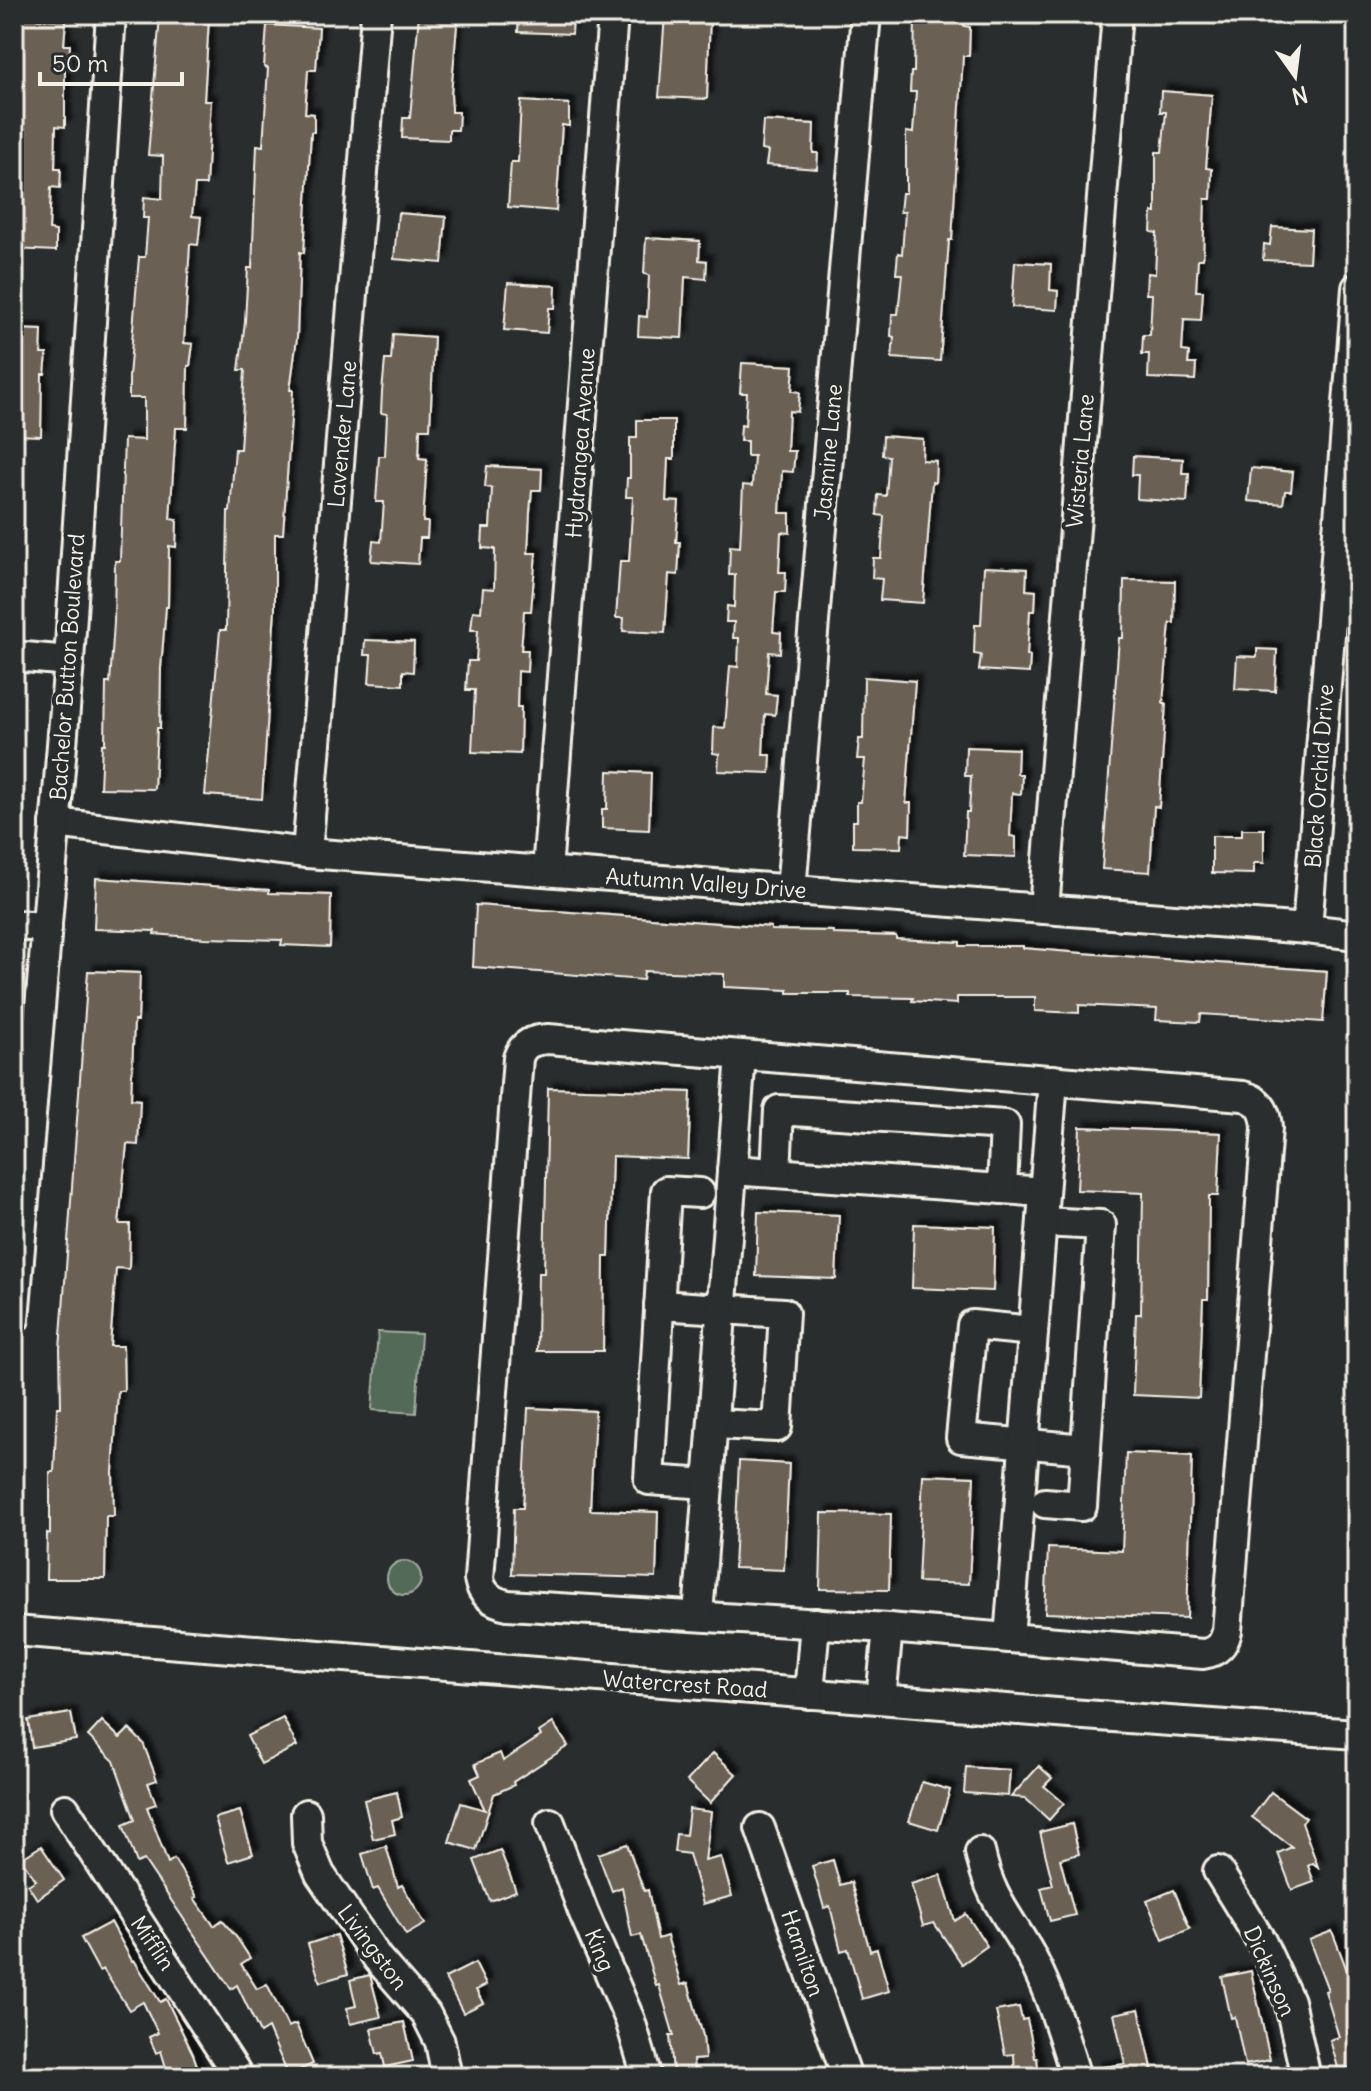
<svg xmlns="http://www.w3.org/2000/svg" width="1371" height="2091" font-family="Delius,sans-serif">
<defs>
<filter id="shadow"><feDropShadow dx="6" dy="-6" stdDeviation="2" flood-color="#0009"/></filter>
</defs>
<rect width="100%" height="100%" fill="#2a2d2e"/>
<filter id="ink" filterUnits="userSpaceOnUse"><feTurbulence type="fractalNoise" baseFrequency=".0125" numOctaves="2"/><feDisplacementMap in="SourceGraphic" scale="16" xChannelSelector="R" yChannelSelector="G"/><feConvolveMatrix kernelMatrix="1 2 1 2 8 2 1 2 1" color-interpolation-filters="sRGB"/></filter>
<g filter="url(#ink)">
<!-- green -->
<g fill="#526b59" stroke="#a3aea0" stroke-width="2">
<path d="M378,1332L421,1334L416,1413L372,1410Z"/>
<circle cx="404" cy="1578" r="17"/>
</g>
<!-- building -->
<g fill="#6a6152" stroke="#f4f1e8" stroke-width="2" filter="url(#shadow)">
<path d="M419,14H458L451,94L452,112H459L458,130H449V140L402,138L403,118H410Z"/>
<path d="M519,14H573L572,34L518,32Z"/>
<path d="M665,14H710L707,99L659,97Z"/>
<path d="M915,14H964V26L970,27L969,56H963L952,240H949L940,361L892,358L894,337L891,336L892,314H898L902,274H896L898,253L902,254L905,212H900L902,193H906V132L913,133L916,92H910L911,72H914Z"/>
<path d="M160,16L209,19L204,101H211L206,185H195L192,216L201,217L198,245L190,244L184,343L193,344L190,366H188L187,428H176L170,519L177,520L176,547L169,546L168,607H166L161,668L160,728H157L154,789L100,788L102,744H105L106,683H110L114,622L115,561H120L124,439L144,440V398H129V377L139,257H145L148,218H143L144,197L162,199L163,156L148,155Z"/>
<path d="M14,17L66,20L64,45H70L69,65H65V127L56,126L55,168H61L60,188L51,187L49,230L56,231V251L14,249V80H17L19,47L14,46Z"/>
<path d="M267,25L319,28L316,70H308L305,113L314,114V132H311L304,253L300,252L297,338L290,390H293L283,534H275V610L262,799L205,795L220,630H226L228,511H230L235,449H240L245,370H239L245,321L248,268H252L257,145L263,146L268,68L264,67Z"/>
<path d="M1161,91L1212,95L1206,168L1212,169L1211,199H1205L1203,259H1198L1196,291H1203L1201,320L1184,319L1182,351L1189,352L1188,364H1196L1195,380L1148,378L1149,354H1142L1143,335H1150L1152,294H1146L1147,273L1155,274L1157,233L1151,232L1152,212L1156,213V152H1162L1166,112H1160Z"/>
<path d="M521,101L569,104V126L562,125L556,211L508,207L511,162H518Z"/>
<path d="M763,121L814,124L813,153H818L817,169L766,165L768,151L761,150Z"/>
<path d="M398,213L446,217L442,263L394,259Z"/>
<path d="M1272,227L1311,229L1309,262L1263,260L1264,244L1270,245Z"/>
<path d="M646,238L700,241L699,260L707,261L706,279L685,277L682,338L638,336L639,316L647,317L649,275L644,274Z"/>
<path d="M1015,262L1051,264L1050,290L1058,291L1057,310L1012,307Z"/>
<path d="M508,283L556,286L555,308H549L547,333L504,330Z"/>
<path d="M14,329L42,330L41,354H47L45,374H42L41,436L14,435Z"/>
<path d="M393,334L434,337L430,429H420L419,458L427,459L423,522H428L427,538H420L418,564L371,561L373,541L381,542L384,502H376L379,456H385L387,414L381,413L382,392L385,360H391Z"/>
<path d="M742,363L794,366L792,391L800,392L798,412L789,411L787,451H795L793,472L782,471L780,513H790V533L781,532L779,572H786L785,592H776L773,632L781,633L780,653L769,652L766,694L777,695L775,715L765,714L763,755H771L770,773L718,771L719,754L713,753L714,727L725,728L730,666L738,667L739,638H733L734,622H726L727,606L734,607L735,575H729L730,546L740,547L743,485L752,486L754,456H747V441H740L741,425L745,426L747,393H740Z"/>
<path d="M637,420H674V459H668L666,501L679,502L676,542H680L678,575L669,574L665,633L623,631L624,618H616L620,561H629L633,497H626L627,478H630V438H637Z"/>
<path d="M883,436L923,439L922,460L936,461L935,483L932,482L923,603L880,600L882,579L872,578L873,558H881L884,516L877,515L878,495L886,496L889,456L882,455Z"/>
<path d="M1133,456L1183,459L1182,473H1189L1187,502L1137,499L1138,475H1132Z"/>
<path d="M487,466L542,469L541,490H532L530,512L528,553H536L531,611H524L521,650H528L527,672L518,671L517,707H521L520,754L472,752L475,690H466L468,661H476L478,630H471L473,611L481,612L483,588L494,589L495,549L482,548L483,528H490L492,488L485,487Z"/>
<path d="M1251,468L1293,472L1291,491H1285L1283,504L1248,501Z"/>
<path d="M984,567L1027,569L1026,590L1036,591L1035,611H1030L1027,655L1030,656L1029,673L979,670L981,655L974,654L975,625H981Z"/>
<path d="M1124,580L1175,581L1174,623H1170L1163,703H1166L1159,807L1154,806L1150,872L1102,869L1119,638H1123Z"/>
<path d="M365,640L414,642L413,672L403,671V685L369,683L371,655H364Z"/>
<path d="M1257,649L1277,650L1275,691L1235,689L1237,656L1257,657Z"/>
<path d="M864,677L915,681L906,803H911L910,835L902,834L901,848L853,847V821H857V802H861L865,759H857L859,739H863Z"/>
<path d="M966,747L1018,749L1017,774H1022L1021,794L1012,793L1010,836L1016,837V857L964,855L966,812H969L971,776H965Z"/>
<path d="M608,771L651,773L649,830L602,828V809H607Z"/>
<path d="M1242,829H1264V863H1254V874L1212,873V836H1242Z"/>
<path d="M96,878L269,890V893L331,895L330,947L281,945L282,940L204,938L154,934L155,931L94,929Z"/>
<path d="M476,905L771,927V930L833,931V934L896,936V939L960,942V946H1023V948L1082,953L1327,971L1323,1022L1201,1014L1200,1022L1156,1020L1157,1009L1079,1005V1013L1035,1011V997H957V1004L912,1001L913,998L850,997V993H788V990L724,987V974L644,971L643,980L473,967Z"/>
<path d="M88,971L140,973L138,1021H134L131,1099L140,1100L138,1145L127,1144L119,1224H130L129,1269L116,1268L110,1346H123L124,1391H118L113,1472L114,1516H106L105,1579H46L47,1533L50,1534V1472H54L57,1407H61L60,1349Z"/>
<path d="M548,1088L691,1092L688,1159L612,1156L609,1257H604L603,1351H537L538,1273H544Z"/>
<path d="M1080,1127L1221,1133L1218,1196H1209L1208,1299H1203L1199,1398L1133,1395L1136,1314H1141L1143,1193L1077,1190Z"/>
<path d="M758,1212L839,1215L836,1279L756,1276Z"/>
<path d="M914,1224L995,1227L993,1291L912,1288Z"/>
<path d="M528,1408L595,1411L590,1510L658,1512L656,1578L512,1574L514,1508H523Z"/>
<path d="M1126,1453L1192,1456L1187,1618L1045,1613L1048,1548L1122,1551Z"/>
<path d="M739,1461L789,1464L784,1570L734,1568Z"/>
<path d="M923,1475L974,1477L969,1584L918,1582Z"/>
<path d="M822,1513L891,1514L889,1590L820,1589Z"/>
<path d="M71,1713L76,1740L32,1747L28,1720Z"/>
<path d="M283,1718L297,1746L261,1764L247,1736Z"/>
<path d="M102,1721L120,1738L129,1729L143,1743L157,1780L148,1783L156,1804L147,1807L168,1863L174,1859L197,1897L194,1898L214,1926L222,1920L237,1938L250,1958L241,1964L257,1989L267,1984L288,2027L296,2024L313,2064L288,2075L268,2028L260,2033L237,1985L231,1989L144,1860L137,1863L123,1825L135,1820L114,1761L88,1736Z"/>
<path d="M553,1723L568,1746L513,1782L514,1785L494,1794L476,1850L449,1842L461,1803L485,1810L471,1779L480,1775L475,1764L500,1753L503,1761L541,1736L539,1732Z"/>
<path d="M713,1753L736,1774L710,1803L687,1781Z"/>
<path d="M1039,1766L1052,1778L1044,1786L1064,1803L1049,1820L1025,1798L1011,1797Z"/>
<path d="M966,1767L1010,1770L1008,1796L964,1793Z"/>
<path d="M922,1782L950,1790L938,1830L909,1821Z"/>
<path d="M397,1792L402,1817L392,1820L395,1834L373,1839L364,1800Z"/>
<path d="M1271,1792L1306,1818L1302,1823L1318,1867L1313,1863L1308,1866L1314,1882L1292,1890L1278,1853L1292,1847L1252,1817Z"/>
<path d="M689,1809L711,1812L705,1861L721,1857L732,1896L703,1904L689,1854L674,1852L676,1834L686,1835Z"/>
<path d="M240,1811L253,1854L228,1862L215,1818Z"/>
<path d="M1072,1824L1079,1854L1060,1859L1075,1915L1050,1921L1041,1888L1053,1885L1040,1832Z"/>
<path d="M627,1844L644,1891L648,1890L658,1939L667,1936L681,1985L688,1983L703,2036L705,2059L693,2060L694,2071L673,2073L670,2036H674L659,1985L656,1986L641,1935L632,1937L622,1887L612,1891L598,1854Z"/>
<path d="M41,1846L64,1880L37,1899L28,1885L36,1880L21,1859Z"/>
<path d="M386,1846L398,1887L402,1885L425,1924L406,1935L378,1888L373,1890L362,1854Z"/>
<path d="M500,1850L516,1891L490,1901L474,1860Z"/>
<path d="M833,1860L840,1885L851,1882L870,1951L877,1949L889,1991L862,1999L848,1949L841,1951L830,1906L824,1908L812,1866Z"/>
<path d="M941,1875L955,1921L966,1914L987,1946L962,1964L934,1923L923,1926L911,1884Z"/>
<path d="M1174,1890L1190,1929L1163,1940L1147,1901Z"/>
<path d="M111,1922L132,1961L134,1960L160,2002L166,1999L193,2054L201,2077H169L161,2051L156,2053L149,2037L158,2033L143,2002L129,2010L103,1969L99,1971L81,1938Z"/>
<path d="M1332,1931L1348,1973L1357,2008V2065L1339,2071L1330,2040L1339,2037L1325,1991L1328,1990L1309,1940Z"/>
<path d="M336,1935L348,1974L320,1982L308,1944Z"/>
<path d="M475,1963L486,1985L476,1990L483,2003L463,2013L445,1978Z"/>
<path d="M1251,1971L1270,2060L1245,2065L1235,2017L1231,2018L1222,1977Z"/>
<path d="M370,1975L381,2017L350,2024L347,2008L356,2006L350,1980Z"/>
<path d="M1019,2007L1022,2020L1027,2019L1035,2058H1037L1039,2077H1015L1014,2054L1005,2055L996,2011Z"/>
<path d="M1139,2009L1154,2077H1096L1095,2068L1125,2064L1114,2014Z"/>
<path d="M404,2022L413,2061L385,2067L382,2053L377,2054L371,2029Z"/>
</g>
<g fill="none" stroke-linecap="round" stroke-linejoin="round">
<!-- minor casing -->
<g stroke="#f4f1e8" stroke-width="34">
<g id="minor">
<path d="M14,656L69,661"/>
<path d="M55,823L307,853L1307,929L1357,935"/>
<path d="M307,853L376,14"/>
<path d="M547,871L613,14"/>
<path d="M791,890L866,14"/>
<path d="M1044,909L1117,14"/>
<path d="M14,925L47,927"/>
<path d="M1307,929L1357,288"/>
<path d="M548,1039L1243,1096C1260,1100 1266,1111 1267,1128L1227,1631C1224,1645 1217,1652 1203,1654L888,1628L508,1605C493,1602 482,1595 479,1579L518,1058C523,1043 533,1040 548,1039Z"/>
<path d="M732,1170L1044,1192"/>
<path d="M776,1173L779,1110L1005,1125L1002,1189"/>
<path d="M700,1193L666,1191L649,1480L708,1484"/>
<path d="M1042,1222L1101,1225L1082,1506L1045,1503"/>
<path d="M659,1305L784,1313L777,1427L713,1424"/>
<path d="M14,1319L69,661L111,14"/>
<path d="M1033,1331L972,1325L961,1438L1086,1449"/>
<path d="M698,1615L741,1055"/>
<path d="M14,1631L1070,1714L1357,1734"/>
<path d="M1009,1638L1053,1080"/>
<path d="M809,1694L815,1623"/>
<path d="M881,1699L888,1628"/>
<path d="M65,1809L239,2077"/>
<path d="M306,1814L307,1843L320,1874L378,1959L426,2014L440,2042L447,2077"/>
<path d="M550,1823L583,1911L630,2020L647,2077"/>
<path d="M760,1828L847,2077"/>
<path d="M980,1852C990,1899 1009,1916 1031,1956C1051,1994 1063,2035 1076,2077"/>
<path d="M1218,1871L1261,1941L1289,2001L1306,2077"/>
</g>
</g>
<!-- minor -->
<use href="#minor" stroke="#2a2d2e" stroke-width="28"/>
</g>
</g>
<g text-anchor="middle" dominant-baseline="central" stroke-width="8" stroke-linejoin="round" paint-order="stroke">
<!-- street labels -->
<g font-size="22" fill="#f4f1e8" stroke="#2a2d2e">
<text transform="translate(342 434) rotate(-85)">Lavender Lane</text>
<text transform="translate(580 443) rotate(-86)">Hydrangea Avenue</text>
<text transform="translate(828 452) rotate(-85)">Jasmine Lane</text>
<text transform="translate(1080 461) rotate(-85)">Wisteria Lane</text>
<text transform="translate(67 667) rotate(-86)">Bachelor Button Boulevard</text>
<text transform="translate(1319 776) rotate(-86)">Black Orchid Drive</text>
<text transform="translate(706 883) rotate(4)">Autumn Valley Drive</text>
<text transform="translate(685 1684) rotate(4)">Watercrest Road</text>
<text transform="translate(153 1943) rotate(56)">Mifflin</text>
<text transform="translate(373 1947) rotate(53)">Livingston</text>
<text transform="translate(600 1950) rotate(67)">King</text>
<text transform="translate(803 1953) rotate(71)">Hamilton</text>
<text transform="translate(1270 1971) rotate(66)">Dickinson</text>
</g>
</g>
<!-- margin -->
<rect width="1371" height="2091" fill="none" stroke="#2a2d2e" stroke-width="48"/>
<rect x="24" y="24" width="1323" height="2043" fill="none" stroke="#f4f1e8" stroke-width="3" filter="url(#ink)"/>
<!-- north arrow -->
<g transform="translate(1295 76) rotate(166)" stroke="#2a2d2e" stroke-width="6" paint-order="stroke">
<path d="M0-6L14 30L0 20L-14 30Z" fill="#f4f1e8"/>
<text y="-12" font-size="22" font-weight="bold" text-anchor="middle" fill="#f4f1e8">N</text>
</g>
<!-- scale -->
<path d="M40 72v12h142v-12" fill="none" stroke="#f4f1e8" stroke-width="4"/>
<text x="52" y="72" font-size="24" fill="#f4f1e8" stroke="#2a2d2e" stroke-width="6" paint-order="stroke">50 m</text>
</svg>
